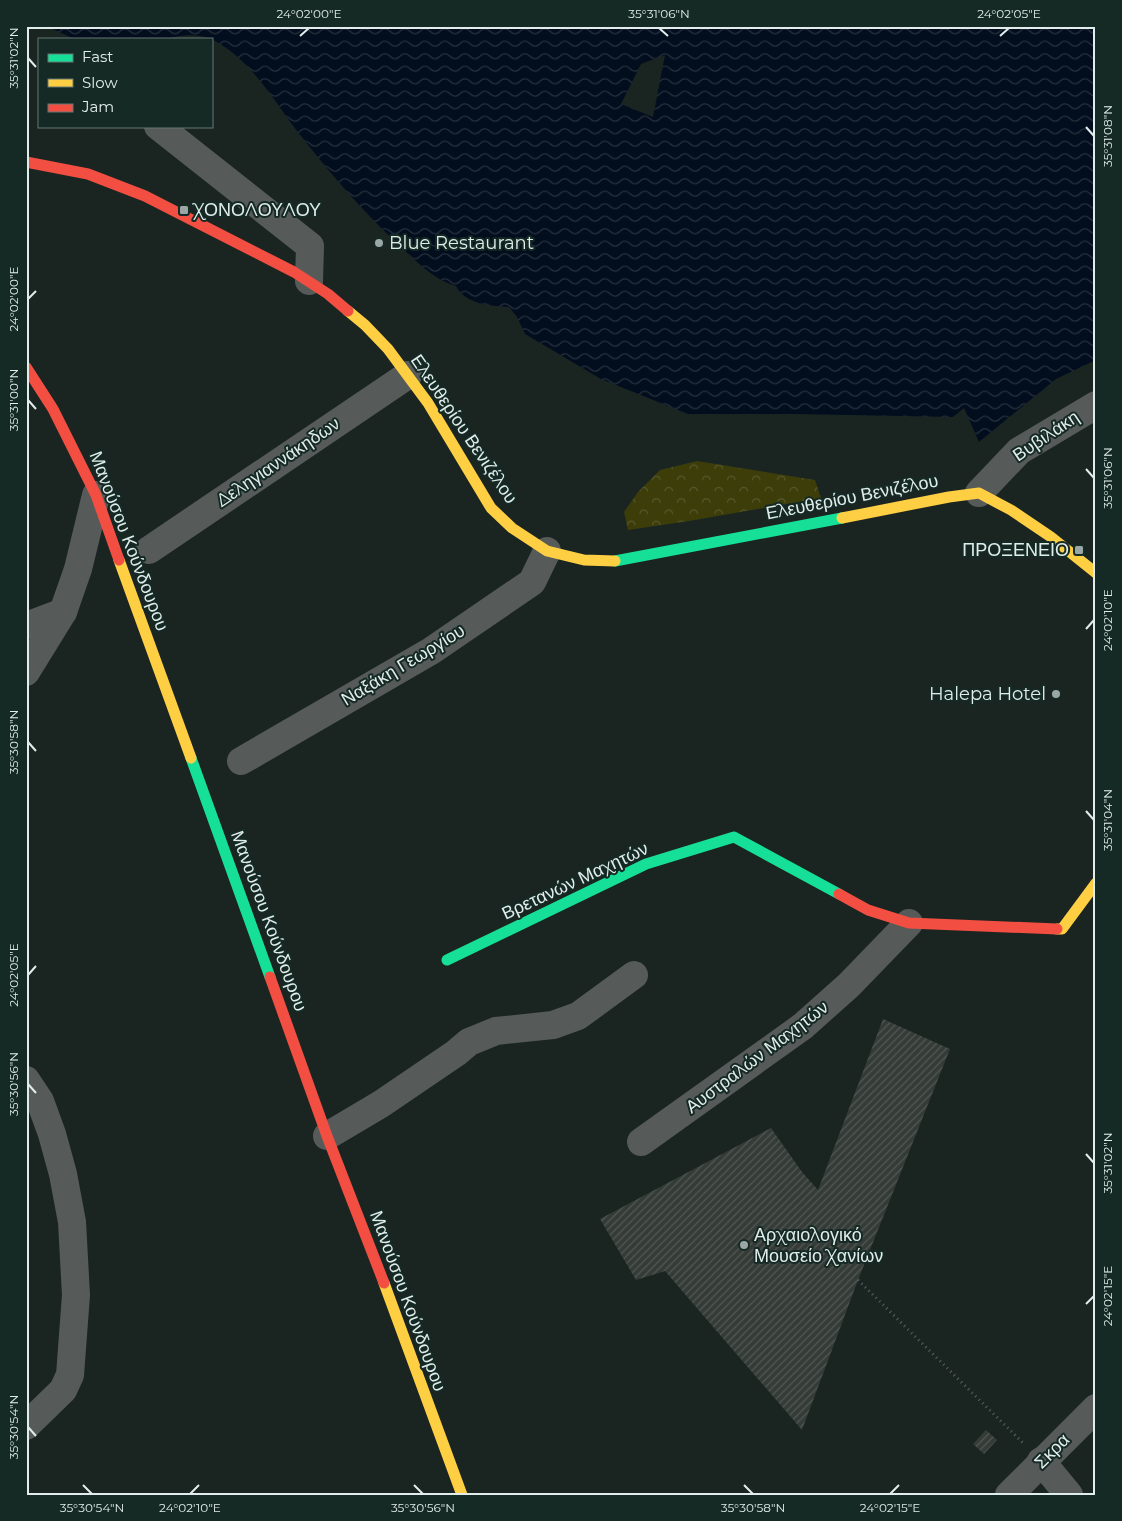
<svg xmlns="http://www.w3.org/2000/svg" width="1122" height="1521" font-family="Montserrat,sans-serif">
<defs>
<pattern id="park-crowns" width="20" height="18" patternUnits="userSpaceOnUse" patternTransform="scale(1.25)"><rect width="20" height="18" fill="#3c3d09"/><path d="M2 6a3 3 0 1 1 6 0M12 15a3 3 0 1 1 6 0" fill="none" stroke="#58592d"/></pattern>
<pattern id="water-waves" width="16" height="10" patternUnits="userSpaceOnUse" patternTransform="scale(1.25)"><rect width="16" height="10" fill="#020d1d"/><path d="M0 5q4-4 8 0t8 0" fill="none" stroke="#27313e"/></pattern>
<pattern id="building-hatch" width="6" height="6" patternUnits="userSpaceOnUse" patternTransform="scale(1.25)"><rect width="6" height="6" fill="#353c38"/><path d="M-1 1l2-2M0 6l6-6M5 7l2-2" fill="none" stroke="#525855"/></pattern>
</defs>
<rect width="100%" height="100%" fill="#1a2522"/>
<!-- park -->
<path fill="url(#park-crowns)" d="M697,461L815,480L821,498L689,521L628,530L624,512L638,492L660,470Z"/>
<!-- water -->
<path fill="url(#water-waves)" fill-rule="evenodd" d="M47,26H1096V360L1056,379L979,442L964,408L953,417L795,414H688L601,379L525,334L517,317L509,307C490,306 465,304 456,286C434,280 417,262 401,247C363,212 329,172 297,131C272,98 249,57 211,39C197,33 180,35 166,39H74ZM665,55L653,117L621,104L641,64Z"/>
<!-- building -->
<g fill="url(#building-hatch)">
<path d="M883,1019L950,1049L858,1280L802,1430L665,1271L636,1280L600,1219L771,1128L802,1172L818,1190Z"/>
<path d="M986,1430L997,1440L984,1454L973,1444Z"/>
</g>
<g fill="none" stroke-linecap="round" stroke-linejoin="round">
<!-- path -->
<path stroke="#5c6261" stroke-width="3" stroke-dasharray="1 4" stroke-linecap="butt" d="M858,1280L1023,1443"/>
<!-- street -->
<g stroke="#565b5a" stroke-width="28">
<path d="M158,126L310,246L309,281"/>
<path d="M979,493L1019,451L1096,405"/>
<path d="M149,550L408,375"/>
<path d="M26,626L63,612"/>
<path d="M26,672L63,612L78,569L96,495"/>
<path d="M241,761L431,651L532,582L547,551"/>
<path d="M26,1080L40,1101L52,1134L63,1174L72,1222L76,1295L70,1375L63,1390L26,1426"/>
<path d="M327,1136L381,1104L456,1053L469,1042L496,1031L553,1025L578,1016L634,975"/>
<path d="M641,1142L803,1026L849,985L909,923"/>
<path d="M1041,1461L1069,1495"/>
<path d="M1009,1495L1096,1408"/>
</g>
<!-- fast -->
<g stroke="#16e098" stroke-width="11">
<path d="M615,561L842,518"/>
<path d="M191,758L270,977"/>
<path d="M447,960L646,864L734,837L839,894"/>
</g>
<!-- slow -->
<g stroke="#ffcf43" stroke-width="11">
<path d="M348,311L365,325L388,349L428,403L491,508L512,528L547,551L584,560L615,561"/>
<path d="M842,518L949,497L979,493L1011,510L1051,537L1096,573"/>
<path d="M119,560L191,758"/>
<path d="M1057,929H1062L1096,883"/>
<path d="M384,1283L462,1495"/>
</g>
<!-- jam -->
<g stroke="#f24e42" stroke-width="11">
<path d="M26,162L88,174L145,196L294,272L328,294L348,311"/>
<path d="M26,367L53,409L96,495L119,560"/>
<path d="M839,894L868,910L909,923L1057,929"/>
<path d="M270,977L327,1136L384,1283"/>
</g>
</g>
<!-- ticks -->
<path fill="none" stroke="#e1edea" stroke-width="2" d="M659,28L668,36M300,36L309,28M1000,36L1009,28M28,58L36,67M1086,127L1094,136M28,299L36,291M28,400L36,409M1086,469L1094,478M1086,629L1094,620M28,742L36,751M1086,811L1094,820M28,975L36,966M28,1084L36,1093M1086,1154L1094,1163M1086,1304L1094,1296M28,1427L36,1436M83,1485L92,1494M414,1485L423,1494M744,1485L753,1494M190,1494L199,1485M890,1494L899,1485"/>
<!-- markers -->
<g fill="#9ba7a4" stroke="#152a25" stroke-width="2">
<rect x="179" y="205" width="10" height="10" rx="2.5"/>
<circle cx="379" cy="243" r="5"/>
<rect x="1074" y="545" width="10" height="10" rx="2.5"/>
<circle cx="1056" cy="694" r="5"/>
<circle cx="744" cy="1245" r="5"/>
</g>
<g text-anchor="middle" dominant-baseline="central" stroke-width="4" stroke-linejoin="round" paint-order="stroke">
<!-- poi labels -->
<g font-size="18" fill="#e1edea" stroke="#152a25" text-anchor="start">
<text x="194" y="210">ΧΟΝΟΛΟΥΛΟΥ</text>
<text x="389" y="243">Blue Restaurant</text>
<text x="1069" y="550" text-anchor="end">ΠΡΟΞΕΝΕΙΟ</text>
<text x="1046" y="694" text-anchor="end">Halepa Hotel</text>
<text x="754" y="1235">Αρχαιολογικό<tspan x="754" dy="21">Μουσείο Χανίων</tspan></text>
</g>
<!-- street labels -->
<g font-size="18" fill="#e1edea" stroke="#152a25">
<text transform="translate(464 429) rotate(56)">Ελευθερίου Βενιζέλου</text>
<text transform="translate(1046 436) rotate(-34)">Βυβιλάκη</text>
<text transform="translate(278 462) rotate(-34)">Δεληγιαννάκηδων</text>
<text transform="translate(852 497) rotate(-11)">Ελευθερίου Βενιζέλου</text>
<text transform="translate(129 541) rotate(69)">Μανούσου Κούνδουρου</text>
<text transform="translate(403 665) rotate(-31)">Ναξάκη Γεωργίου</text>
<text transform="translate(575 881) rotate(-25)">Βρετανών Μαχητών</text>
<text transform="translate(269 921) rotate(70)">Μανούσου Κούνδουρου</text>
<text transform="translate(757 1057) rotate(-37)">Αυστραλών Μαχητών</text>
<text transform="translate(408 1301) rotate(70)">Μανούσου Κούνδουρου</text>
<text transform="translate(1052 1451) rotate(-45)">Σκρα</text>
</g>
</g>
<!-- border -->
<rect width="1122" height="1521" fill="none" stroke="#152a25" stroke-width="55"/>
<!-- legend -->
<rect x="38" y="38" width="175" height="90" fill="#152a25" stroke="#677874"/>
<rect x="48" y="54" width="25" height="8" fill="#16e098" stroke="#677874"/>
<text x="82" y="62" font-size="15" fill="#e1edea">Fast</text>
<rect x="48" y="79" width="25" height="8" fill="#ffcf43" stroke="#677874"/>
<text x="82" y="88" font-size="15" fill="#e1edea">Slow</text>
<rect x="48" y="104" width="25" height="8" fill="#f24e42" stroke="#677874"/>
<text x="82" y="112" font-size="15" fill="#e1edea">Jam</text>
<rect x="28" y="28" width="1066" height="1466" fill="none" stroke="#e1edea" stroke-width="2"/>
<g font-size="12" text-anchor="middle" fill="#e1edea">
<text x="309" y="18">24°02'00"E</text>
<text x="659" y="18">35°31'06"N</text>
<text x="1009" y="18">24°02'05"E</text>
<text transform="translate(14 58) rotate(-90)" y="4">35°31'02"N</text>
<text transform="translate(1108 136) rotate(-90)" y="4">35°31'08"N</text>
<text transform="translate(14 299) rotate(-90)" y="4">24°02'00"E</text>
<text transform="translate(14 400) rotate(-90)" y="4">35°31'00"N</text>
<text transform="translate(1108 478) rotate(-90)" y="4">35°31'06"N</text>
<text transform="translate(1108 620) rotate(-90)" y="4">24°02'10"E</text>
<text transform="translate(14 742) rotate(-90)" y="4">35°30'58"N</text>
<text transform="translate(1108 820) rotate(-90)" y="4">35°31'04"N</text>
<text transform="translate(14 975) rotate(-90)" y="4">24°02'05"E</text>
<text transform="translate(14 1084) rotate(-90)" y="4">35°30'56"N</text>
<text transform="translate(1108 1163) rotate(-90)" y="4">35°31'02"N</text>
<text transform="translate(1108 1296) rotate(-90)" y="4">24°02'15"E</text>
<text transform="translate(14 1427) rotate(-90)" y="4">35°30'54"N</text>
<text x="92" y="1512">35°30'54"N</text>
<text x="190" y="1512">24°02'10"E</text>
<text x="423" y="1512">35°30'56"N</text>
<text x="753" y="1512">35°30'58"N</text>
<text x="890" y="1512">24°02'15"E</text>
</g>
</svg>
